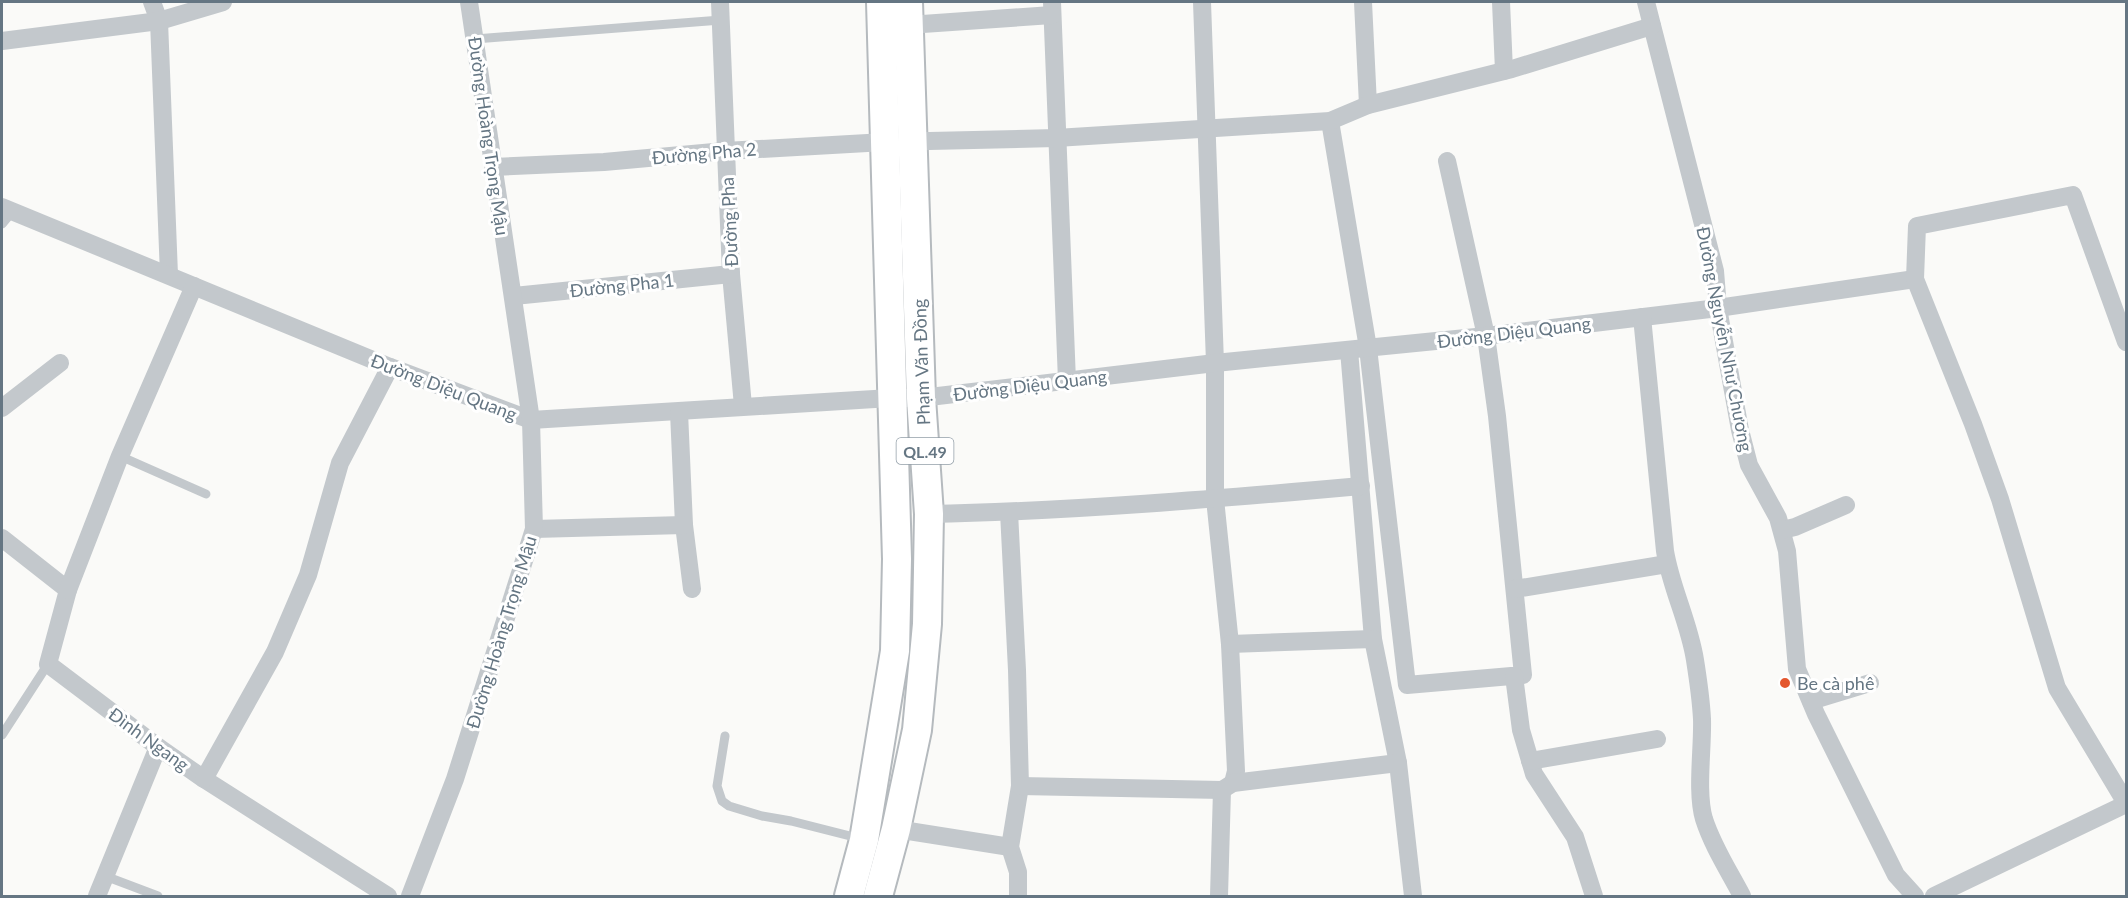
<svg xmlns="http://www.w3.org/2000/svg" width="2128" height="898" font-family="Lato,sans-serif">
<rect width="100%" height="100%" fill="#fafaf8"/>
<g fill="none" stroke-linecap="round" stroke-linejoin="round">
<!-- primary casing -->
<g stroke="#b5babe" stroke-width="32">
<g id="primary">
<path d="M849,896L864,840L895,651L897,559L881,2"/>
<path d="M878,896L896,829L917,730L927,624L929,514L921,398L908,2"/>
</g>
</g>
<!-- service -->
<g stroke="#c3c8cc" stroke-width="9">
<path d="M475,39L721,20"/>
<path d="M2,224L12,212"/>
<path d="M120,456L206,494"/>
<path d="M2,735L48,664"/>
<path d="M725,736L717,786L722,801L729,806L762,816L791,821L862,839"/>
<path d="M105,876L158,896"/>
</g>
<!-- minor -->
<g stroke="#c3c8cc" stroke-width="18">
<path d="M152,2L159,21L169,275"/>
<path d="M720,2L731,274L743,406"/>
<path d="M1052,2L1067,381"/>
<path d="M1202,2L1215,363V499L1230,644L1236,771L1233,783"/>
<path d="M1363,2L1368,105"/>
<path d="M1501,2L1504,71"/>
<path d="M1646,2L1715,271L1718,308L1740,430L1749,465L1778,518L1787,551L1797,669L1816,714L1896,875L1915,896"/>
<path d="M908,25L1052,15"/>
<path d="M2,41L159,21L223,2"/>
<path d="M1330,121L1368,348L1407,685L1523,675L1497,416L1486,336L1447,161"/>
<path d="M494,167L604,162L725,151L885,142L1056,138L1330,121L1368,105L1512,69L1652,26"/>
<path d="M2,207L390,367L531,420L891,398H921L1215,363L1486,336L1718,308L1915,279"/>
<path d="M514,296L731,274"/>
<path d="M1642,317L1665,551C1671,588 1689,622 1695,660C1698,679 1701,700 1702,719C1703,748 1696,792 1704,819C1713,847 1729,871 1742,896"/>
<path d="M2126,342L2073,195L1917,226L1915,279L1973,424L2000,499L2057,688L2126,803"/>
<path d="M1349,350L1373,639L1398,763L1413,896"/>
<path d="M2,408L60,363"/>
<path d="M679,412L684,525L692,589"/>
<path d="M1009,512L1017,670L1020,786L1010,847L1018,872V896"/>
<path d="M929,514C1073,511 1217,499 1361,486"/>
<path d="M534,529L684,525"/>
<path d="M1782,530L1795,527L1846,505"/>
<path d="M2,538L68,590L48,664L158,747L204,779L388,896"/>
<path d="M1515,589L1667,564"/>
<path d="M68,590L120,456L194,286"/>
<path d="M1230,644L1373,639"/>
<path d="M1514,676L1521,730L1534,774L1575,837L1594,896"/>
<path d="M1811,701L1870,683"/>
<path d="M1530,761L1657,739"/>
<path d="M204,779L275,652L308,575L340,463L390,367"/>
<path d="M1020,786L1222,790"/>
<path d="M896,829L1010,847"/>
<path d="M97,896L158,747"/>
<path d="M410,896L455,779L534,529L531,420L469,2"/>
<path d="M1219,896L1222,790L1233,783L1398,763"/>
<path d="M1934,896L2126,804"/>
</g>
<!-- primary -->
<use href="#primary" stroke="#fff" stroke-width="28"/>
</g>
<!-- markers -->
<circle fill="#e4572e" stroke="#fff" stroke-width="2" cx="1785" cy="683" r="6"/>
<g text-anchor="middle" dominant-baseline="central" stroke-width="6" stroke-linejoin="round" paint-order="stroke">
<!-- shield labels -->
<rect fill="#fff" stroke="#939fa8" stroke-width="1.5" x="896.5" y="438" width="57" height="26" rx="4.5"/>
<g font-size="16" font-weight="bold" fill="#657683">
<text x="925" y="451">QL.49</text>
</g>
<!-- street labels -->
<g font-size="18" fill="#657683" stroke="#fff">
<text transform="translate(489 136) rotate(82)">Đường Hoàng Trọng Mậu</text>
<text transform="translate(704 153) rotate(-5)">Đường Pha 2</text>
<text transform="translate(729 222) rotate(-93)">Đường Pha</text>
<text transform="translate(622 285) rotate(-6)">Đường Pha 1</text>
<text transform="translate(1514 332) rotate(-7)">Đường Diệu Quang</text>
<text transform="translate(1725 339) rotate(79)">Đường Nguyễn Như Chương</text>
<text transform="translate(921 362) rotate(-92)">Phạm Văn Đồng</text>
<text transform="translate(1030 385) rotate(-7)">Đường Diệu Quang</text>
<text transform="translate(444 387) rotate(21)">Đường Diệu Quang</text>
<text transform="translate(501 632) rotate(-73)">Đường Hoàng Trọng Mậu</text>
<text transform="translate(149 739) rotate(36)">Đình Ngang</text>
</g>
<!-- poi labels -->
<g font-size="18" fill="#657683" stroke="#fff" text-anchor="start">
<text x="1797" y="683">Be cà phê</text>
</g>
</g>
<!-- border -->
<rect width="2128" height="898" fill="none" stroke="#657683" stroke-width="6"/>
</svg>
